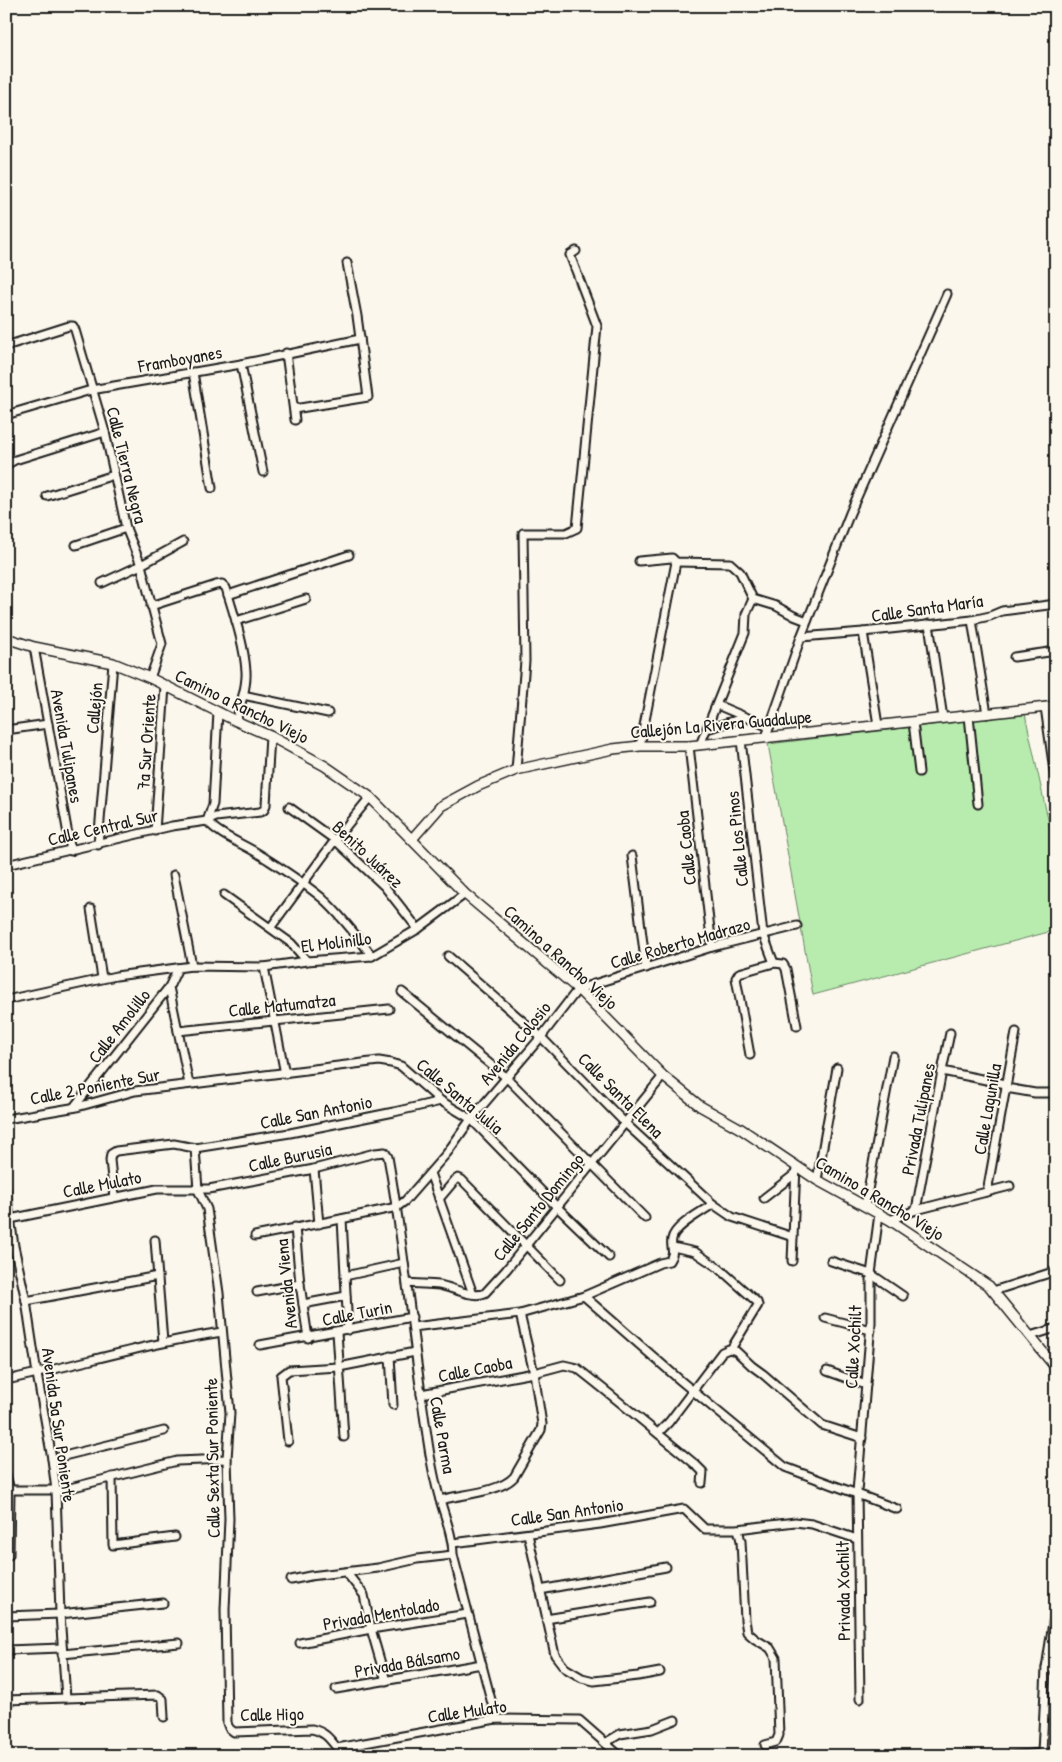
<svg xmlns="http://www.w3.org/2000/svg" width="1062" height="1762" font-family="'Patrick Hand',sans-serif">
<rect width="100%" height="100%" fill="#fbf7ec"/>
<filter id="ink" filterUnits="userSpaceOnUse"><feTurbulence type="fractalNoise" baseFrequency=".02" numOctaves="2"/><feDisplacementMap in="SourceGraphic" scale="10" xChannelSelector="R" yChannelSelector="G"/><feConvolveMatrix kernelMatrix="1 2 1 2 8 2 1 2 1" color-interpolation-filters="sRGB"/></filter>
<g filter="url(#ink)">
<!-- green -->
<path fill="#b8ecae" stroke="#6a8465" d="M1025,714L1056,856V930L813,995L768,744Z"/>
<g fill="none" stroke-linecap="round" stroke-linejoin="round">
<!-- minor casing -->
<g stroke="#1c1c1c" stroke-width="11">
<g id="minor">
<path d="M6,346L69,326H73L75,330L105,432L126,528L141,565L162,644L150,678"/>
<path d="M286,353L295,420"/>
<path d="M241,364L263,472"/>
<path d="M193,372L212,488"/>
<path d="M294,409L368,397L357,316L347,263"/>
<path d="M6,415L91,390L241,364L360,339"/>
<path d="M6,465L15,460L105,432"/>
<path d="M47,496L114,475"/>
<path d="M76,545L126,528"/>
<path d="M639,561L672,558L676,562L730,563L740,572L753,599L776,606L794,616L807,621"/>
<path d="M102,583L141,565L183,542"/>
<path d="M228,595L349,555"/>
<path d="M151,606L216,585L222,584L226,588C234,615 244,643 246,671C247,688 240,706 236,721"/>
<path d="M972,620L987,714"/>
<path d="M236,621L306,599"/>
<path d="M929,624L943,718"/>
<path d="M863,632L878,725"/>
<path d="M801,637L863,632L972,620L990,616L1002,611L1056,604"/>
<path d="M34,647L71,851"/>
<path d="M1014,657L1056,651"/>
<path d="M243,695L328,713"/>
<path d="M717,705L769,727"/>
<path d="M1045,707L1056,785"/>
<path d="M969,716L978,804"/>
<path d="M913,722L919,772"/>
<path d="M707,729L746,717"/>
<path d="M6,730L48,724"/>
<path d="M766,737L801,637L850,513L947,294"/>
<path d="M741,740L763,934L774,963"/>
<path d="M700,745L745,633L746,614L753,599"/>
<path d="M640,746L676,562"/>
<path d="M689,746L712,947"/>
<path d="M516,770L525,661L523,533H566L577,528L597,326L570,255L576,251"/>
<path d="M289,807L335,840L385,887L418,929"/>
<path d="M207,821C221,837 245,844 262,856C282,869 303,882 322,898C341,915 357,936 372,956"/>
<path d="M207,821L213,804L218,712"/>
<path d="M155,831L165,686"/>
<path d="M98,845L113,663"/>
<path d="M632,856L646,968"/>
<path d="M6,865L172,826L207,821L216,817L260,812L264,810L266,805L270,736"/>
<path d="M174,875L192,966"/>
<path d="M224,895L291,943L307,961"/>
<path d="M91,909L102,978"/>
<path d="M271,927L335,840L370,797"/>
<path d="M448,956L541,1037L625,1123L713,1204L732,1217L793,1237"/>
<path d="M264,967L285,1074"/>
<path d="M178,968L169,987L189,1084"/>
<path d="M402,992L507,1078L645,1218"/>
<path d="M6,1000L116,976L192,966L264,967L307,961L372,956L418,929L465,894"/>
<path d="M178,1031L389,1009"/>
<path d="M750,1055L736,978L739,973L774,963L783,964L786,969L797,1026"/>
<path d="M942,1071L1006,1084"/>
<path d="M1006,1088L1035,1093H1056"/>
<path d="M74,1107L169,987"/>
<path d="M6,1119L77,1107L135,1091L379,1061L391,1063L401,1066L441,1101L471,1119L557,1207L609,1257"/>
<path d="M195,1148L198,1190L207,1209L219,1293L230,1413L227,1459L229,1519L225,1609L227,1723L229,1728L234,1732L312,1729C325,1732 329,1738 337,1748"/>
<path d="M314,1169L319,1224"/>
<path d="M430,1173L473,1294"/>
<path d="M817,1180L837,1068"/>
<path d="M6,1189L14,1246L26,1301L37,1374L52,1459L56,1490L60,1614L66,1698"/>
<path d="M987,1192L1016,1032"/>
<path d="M114,1197L110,1160L111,1154L116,1151L174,1144L195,1148L290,1133L394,1112L441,1101"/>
<path d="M764,1198L795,1174"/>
<path d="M439,1199L455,1180L458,1178L462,1180L560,1280"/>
<path d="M865,1206L893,1056"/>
<path d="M916,1210L942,1071L950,1033"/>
<path d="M10,1219L157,1189H209L314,1169L375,1153L385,1152L388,1157C406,1256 414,1356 430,1455C433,1471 436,1488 441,1503C446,1520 453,1537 453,1555L496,1719"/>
<path d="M342,1219L348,1330"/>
<path d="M890,1220L916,1210L1010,1186"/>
<path d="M295,1227L300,1284L308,1338"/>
<path d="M255,1236L336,1220L397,1207L405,1201L447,1153L471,1119L541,1037L578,989L712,947L797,926"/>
<path d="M155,1240L163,1342"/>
<path d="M673,1247L695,1252L720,1269L757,1302L758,1305L731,1349"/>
<path d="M792,1261L796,1166"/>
<path d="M831,1261L871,1274L903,1296"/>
<path d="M345,1276L404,1263"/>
<path d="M407,1283C417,1284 428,1284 439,1285C451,1287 474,1299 485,1293L506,1270L663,1076"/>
<path d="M993,1291L1056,1271"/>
<path d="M257,1292L300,1284"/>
<path d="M584,1296L660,1263L669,1261C676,1251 670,1248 672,1239C674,1226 702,1212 713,1204"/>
<path d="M26,1301L158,1276"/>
<path d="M303,1304L346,1296"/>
<path d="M825,1318L871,1330"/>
<path d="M413,1327L520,1314L584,1296L681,1381L785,1467L897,1509"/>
<path d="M337,1332L344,1437"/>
<path d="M1030,1336L1056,1328"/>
<path d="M260,1345L412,1317"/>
<path d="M390,1356L393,1405"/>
<path d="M827,1371L866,1385"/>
<path d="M6,1380C78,1365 149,1343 222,1332"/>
<path d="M421,1394L534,1373L564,1365L577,1368C618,1400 657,1433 696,1465L703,1472L702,1483"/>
<path d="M658,1433L669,1422L722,1352L729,1349L736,1351L752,1366L763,1374L822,1425L862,1438"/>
<path d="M288,1441L281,1376L289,1370L339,1367L415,1352"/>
<path d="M52,1459L164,1431"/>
<path d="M6,1475L10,1490L9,1555"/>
<path d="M112,1477L113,1545L175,1537"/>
<path d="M10,1490H62L177,1461L227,1459"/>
<path d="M440,1500C461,1494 499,1493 514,1477L541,1430L542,1424L534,1373L520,1314"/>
<path d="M738,1529L741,1541L745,1620L747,1632L755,1639L770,1648L776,1658L779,1735L776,1742L765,1745"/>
<path d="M528,1534L555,1655L565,1668L582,1678L594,1681L638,1676L660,1672"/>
<path d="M453,1543L600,1524L684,1509L705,1529H738L795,1522L812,1524L857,1539"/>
<path d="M346,1572L364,1595L371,1629L386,1681"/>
<path d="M291,1580L310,1576L378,1568L417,1559L453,1555"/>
<path d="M540,1590L666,1567"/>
<path d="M6,1616L60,1614L163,1603"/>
<path d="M546,1619L650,1602"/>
<path d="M300,1643L371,1629L468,1614"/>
<path d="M6,1650L62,1648"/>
<path d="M62,1654L179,1643"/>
<path d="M1046,1668H1056"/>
<path d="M336,1689L482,1664"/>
<path d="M860,1699L857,1492L871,1323V1274L879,1214"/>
<path d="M6,1700L158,1695L163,1699L164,1717"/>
<path d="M605,1743L620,1734L652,1729L675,1720"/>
<path d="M337,1748L496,1719L579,1720L620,1756"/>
<path d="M1042,1753L1046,1668L1056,1603"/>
<path d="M1008,1756L1056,1752"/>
</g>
</g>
<!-- tertiary casing -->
<g stroke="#1c1c1c" stroke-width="12">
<g id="tertiary">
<path d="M6,638L34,647L113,663L150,678L236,721L270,736L325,766L370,797L465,894L578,989L663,1076L700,1106L741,1129L817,1180L890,1220L989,1286L1056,1368"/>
<path d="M412,839L441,806L478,786L516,770L613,749L640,746H689L1056,706"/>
</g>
</g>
<!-- minor -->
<use href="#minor" stroke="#fbf7ec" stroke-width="7"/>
<!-- tertiary -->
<use href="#tertiary" stroke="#fbf7ec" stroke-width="9"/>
</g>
</g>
<g text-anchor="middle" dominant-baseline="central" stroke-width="4" stroke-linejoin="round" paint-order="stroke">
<!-- street labels -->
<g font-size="18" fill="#1c1c1c" stroke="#fbf7ec">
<text transform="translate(180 359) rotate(-10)">Framboyanes</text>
<text transform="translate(127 465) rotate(76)">Calle Tierra Negra</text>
<text transform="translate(927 608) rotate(-8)">Calle Santa María</text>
<text transform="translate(242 706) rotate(26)">Camino a Rancho Viejo</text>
<text transform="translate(94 708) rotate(-85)">Callejón</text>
<text transform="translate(721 724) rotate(-5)">Callejón La Rivera Guadalupe</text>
<text transform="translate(146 742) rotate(-86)">7a Sur Oriente</text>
<text transform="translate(67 746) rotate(80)">Avenida Tulipanes</text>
<text transform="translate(103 827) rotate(-13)">Calle Central Sur</text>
<text transform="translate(737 839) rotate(-96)">Calle Los Pinos</text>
<text transform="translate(686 848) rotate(-96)">Calle Caoba</text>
<text transform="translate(368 854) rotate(43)">Benito Juárez</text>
<text transform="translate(336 942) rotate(-7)">El Molinillo</text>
<text transform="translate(680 943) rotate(-16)">Calle Roberto Madrazo</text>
<text transform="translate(561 957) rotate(42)">Camino a Rancho Viejo</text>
<text transform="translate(282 1005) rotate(-6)">Calle Matumatza</text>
<text transform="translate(119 1026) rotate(-52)">Calle Amolillo</text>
<text transform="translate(515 1043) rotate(-51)">Avenida Colosio</text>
<text transform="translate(95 1086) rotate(-11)">Calle 2 Poniente Sur</text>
<text transform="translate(621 1095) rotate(45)">Calle Santa Elena</text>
<text transform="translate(460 1096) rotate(40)">Calle Santa Julia</text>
<text transform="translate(987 1109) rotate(-80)">Calle Lagunilla</text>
<text transform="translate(316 1112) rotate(-11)">Calle San Antonio</text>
<text transform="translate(918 1119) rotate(-79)">Privada Tulipanes</text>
<text transform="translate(290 1157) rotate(-12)">Calle Burusia</text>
<text transform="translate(102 1184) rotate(-11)">Calle Mulato</text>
<text transform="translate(880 1198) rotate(31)">Camino a Rancho Viejo</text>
<text transform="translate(538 1207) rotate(-51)">Calle Santo Domingo</text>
<text transform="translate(286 1284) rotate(-96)">Avenida Viena</text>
<text transform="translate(357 1313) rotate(-11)">Calle Turin</text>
<text transform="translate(853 1347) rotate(-87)">Calle Xochilt</text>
<text transform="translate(475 1369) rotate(-11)">Calle Caoba</text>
<text transform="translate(59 1425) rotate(82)">Avenida 5a Sur Poniente</text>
<text transform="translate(443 1435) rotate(80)">Calle Parma</text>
<text transform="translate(212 1458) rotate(-91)">Calle Sexta Sur Poniente</text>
<text transform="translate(567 1512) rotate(-8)">Calle San Antonio</text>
<text transform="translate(843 1591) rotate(-91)">Privada Xochilt</text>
<text transform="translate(381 1614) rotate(-10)">Privada Mentolado</text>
<text transform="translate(407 1662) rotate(-10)">Privada Bálsamo</text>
<text transform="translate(467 1711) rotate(-8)">Calle Mulato</text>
<text transform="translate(272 1714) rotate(-1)">Calle Higo</text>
</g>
</g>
<!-- margin -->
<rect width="1062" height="1762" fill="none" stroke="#fbf7ec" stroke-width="25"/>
<rect x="12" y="12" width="1037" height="1737" fill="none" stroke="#1c1c1c" stroke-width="2" filter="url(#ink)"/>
</svg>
